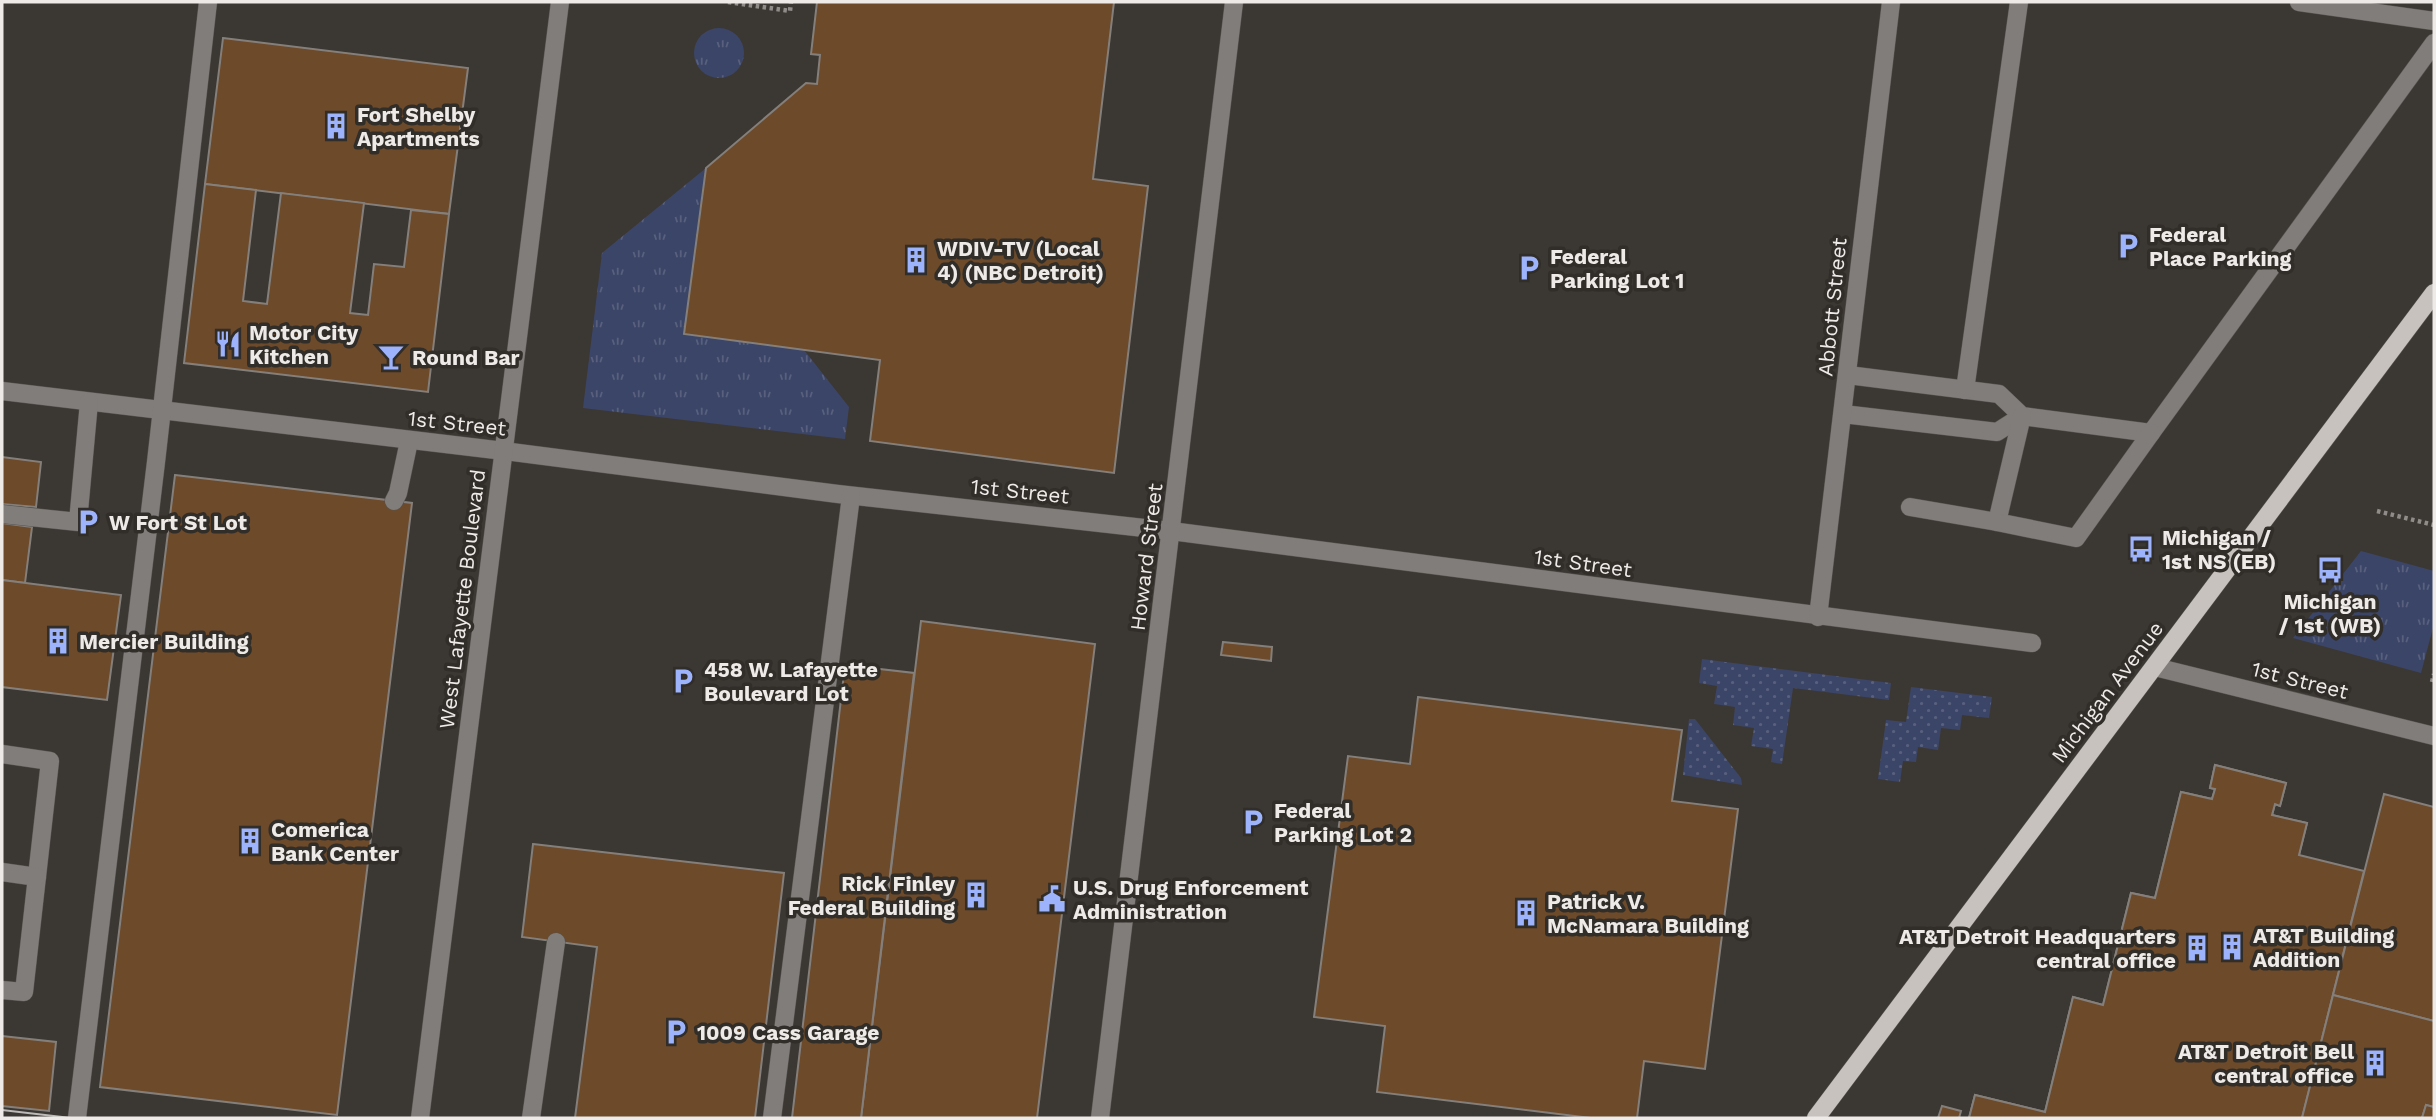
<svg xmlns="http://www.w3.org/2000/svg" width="2436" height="1120" font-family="'Work Sans',sans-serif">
<defs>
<pattern id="grass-tufts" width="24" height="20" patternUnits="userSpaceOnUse" patternTransform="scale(1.75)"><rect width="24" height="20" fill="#3b4567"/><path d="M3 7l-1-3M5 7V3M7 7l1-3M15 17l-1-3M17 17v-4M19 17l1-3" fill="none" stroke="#58607d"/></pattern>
<pattern id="garden-dots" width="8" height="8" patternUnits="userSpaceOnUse" patternTransform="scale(1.75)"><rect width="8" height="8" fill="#3b4567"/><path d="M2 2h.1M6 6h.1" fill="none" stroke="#58607d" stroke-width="1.8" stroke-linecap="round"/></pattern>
</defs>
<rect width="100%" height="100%" fill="#3b3733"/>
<!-- grass -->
<g fill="url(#grass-tufts)">
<circle cx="719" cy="53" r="25"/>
<path d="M706,168L684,334L804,350L849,407L845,439L583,408L602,253Z"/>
<path d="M2361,551L2434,571V624L2421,673L2293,638Z"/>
</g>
<!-- garden -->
<g fill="url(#garden-dots)">
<path d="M1702,659L1891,683L1889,700L1793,688L1782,764L1771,762L1773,749L1751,746L1754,728L1733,725L1735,707L1714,704L1717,686L1699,683Z"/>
<path d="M1911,687L1992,697L1989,718L1962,715L1960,730L1941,728L1938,750L1918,747L1916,762L1903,761L1900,782L1878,779L1886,720L1906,722Z"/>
<path d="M1689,719H1695L1741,778L1742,785L1683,775Z"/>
</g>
<!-- building -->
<g fill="#6c4a2a" stroke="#847f7b" stroke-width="2">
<path d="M817,2H1114L1093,179L1148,186L1114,473L870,441L880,360L684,334L706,168L806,83L817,84L820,55L811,54Z"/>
<path d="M223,38L468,68L449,214L205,184Z"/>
<path d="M205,184L256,190L243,301L267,304L281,193L364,203L350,313L368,315L374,264L404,267L411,210L449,214L428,392L184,363Z"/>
<path d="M2,457L41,462L36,507L2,504Z"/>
<path d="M175,475L412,503L337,1115L100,1087Z"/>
<path d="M2,523L32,527L25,583L2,580Z"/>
<path d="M2,580L121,595L107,700L2,687Z"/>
<path d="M921,621L1095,644L1037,1118H861Z"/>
<path d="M1223,642L1272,647L1271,661L1221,655Z"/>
<path d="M845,665L914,673L861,1118H792Z"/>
<path d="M1418,697L1682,730L1672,801L1738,809L1705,1069L1644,1061L1637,1118H1591L1377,1092L1385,1026L1314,1017L1348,756L1410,764Z"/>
<path d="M2215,765L2286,783L2280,806L2275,804L2272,815L2307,823L2233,1118H1969L1975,1095L2045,1112L2073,997L2103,1005L2131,893L2155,898L2181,792L2212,799L2215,789L2210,788Z"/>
<path d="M2215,765L2286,783L2280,806L2275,804L2272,815L2307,823L2299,855L2364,871L2302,1118H1969L1975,1095L2045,1112L2073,997L2103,1005L2131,893L2155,898L2181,792L2212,799L2215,789L2210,788Z"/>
<path d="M2384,794L2434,807V1021L2333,995Z"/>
<path d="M533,844L784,873L755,1118H575L597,947L522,937Z"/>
<path d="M2333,995L2434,1021V1107L2426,1105L2422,1118H2302Z"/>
<path d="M2,1036L56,1042L49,1111L2,1106Z"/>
<path d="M2426,1105L2434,1107V1118H2422Z"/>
<path d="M1942,1106L1961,1111L1959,1118H1938Z"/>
</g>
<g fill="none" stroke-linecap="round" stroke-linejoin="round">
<!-- minor casing -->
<g stroke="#575450" stroke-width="19">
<g id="minor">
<path d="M2299,2L2434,21"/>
<path d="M1848,375L1999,394L2022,416L2151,433L2434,43"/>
<path d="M1965,390L2019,2"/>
<path d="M2,391L504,451L838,494L1171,531L2032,643"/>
<path d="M1843,414L1997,432L2022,416"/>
<path d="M2022,416L1997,522L2076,538L2151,433"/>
<path d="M394,501L398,493L409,441"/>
<path d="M1910,507L1997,522"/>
<path d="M2,514L78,522L89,402"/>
<path d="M1818,617L1891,2"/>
<path d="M2155,667L2434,736"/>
<path d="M2,754L50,761L24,992L2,990"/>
<path d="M2,872L37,877"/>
<path d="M77,1118L156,462L208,2"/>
<path d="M420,1118L560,2"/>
<path d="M531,1118L556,942"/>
<path d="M772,1118L851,496"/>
<path d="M1100,1118L1234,2"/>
</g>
</g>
<!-- major casing -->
<g stroke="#575450" stroke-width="19">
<path id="major" d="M1816,1118L2434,293"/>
</g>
<!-- path -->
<g stroke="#908c89" stroke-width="4.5" stroke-dasharray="3.5 3.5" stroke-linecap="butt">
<path d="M728,2L790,11L791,2"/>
<path d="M2377,511L2434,525"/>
<path d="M2432,682L2434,674"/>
</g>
<!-- minor -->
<use href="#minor" stroke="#807d7b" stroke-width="18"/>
<!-- major -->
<use href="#major" stroke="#c7c2be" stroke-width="18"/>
<!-- tram -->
<path stroke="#bcb9b6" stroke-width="2" d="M2,1110L71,1118"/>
</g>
<!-- icons -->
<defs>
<g id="building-bare" transform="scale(2.1)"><path d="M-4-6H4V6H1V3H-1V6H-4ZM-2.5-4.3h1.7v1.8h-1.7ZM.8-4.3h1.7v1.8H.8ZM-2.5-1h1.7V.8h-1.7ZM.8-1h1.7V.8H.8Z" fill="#9db4fd" stroke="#312d29" stroke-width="2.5" paint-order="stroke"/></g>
<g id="parking-bare" transform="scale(2.1)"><path d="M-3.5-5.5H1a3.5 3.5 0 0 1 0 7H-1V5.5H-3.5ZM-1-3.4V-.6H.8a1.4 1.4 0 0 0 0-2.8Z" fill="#9db4fd" stroke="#312d29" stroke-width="2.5" paint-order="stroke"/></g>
<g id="restaurant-bare" transform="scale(2.1)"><path d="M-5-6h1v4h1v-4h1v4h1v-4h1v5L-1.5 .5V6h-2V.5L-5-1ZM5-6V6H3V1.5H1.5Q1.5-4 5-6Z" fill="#9db4fd" stroke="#312d29" stroke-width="2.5" paint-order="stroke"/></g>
<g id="bar-bare" transform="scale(2.1)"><path d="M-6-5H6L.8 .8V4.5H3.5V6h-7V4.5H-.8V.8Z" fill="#9db4fd" stroke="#312d29" stroke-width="2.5" paint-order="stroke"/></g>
<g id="bus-bare" transform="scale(2.1)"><path d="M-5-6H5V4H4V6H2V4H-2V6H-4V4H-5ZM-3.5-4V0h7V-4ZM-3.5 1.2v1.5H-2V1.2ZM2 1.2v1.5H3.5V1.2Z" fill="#9db4fd" stroke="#312d29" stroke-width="2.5" paint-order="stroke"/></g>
<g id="civic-bare" transform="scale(2.1)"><path d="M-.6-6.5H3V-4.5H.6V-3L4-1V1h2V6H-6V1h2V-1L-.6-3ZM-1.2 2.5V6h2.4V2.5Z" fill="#9db4fd" stroke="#312d29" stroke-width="2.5" paint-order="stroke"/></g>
</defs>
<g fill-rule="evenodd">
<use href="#building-bare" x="336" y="126"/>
<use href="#parking-bare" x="2128" y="246"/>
<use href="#building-bare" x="916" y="260"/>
<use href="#parking-bare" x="1529" y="268"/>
<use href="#restaurant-bare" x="228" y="344"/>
<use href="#bar-bare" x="391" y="357"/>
<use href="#parking-bare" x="88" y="522"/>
<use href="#bus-bare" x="2141" y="549"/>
<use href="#bus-bare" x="2330" y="570"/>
<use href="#building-bare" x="58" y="641"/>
<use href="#parking-bare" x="683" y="681"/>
<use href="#parking-bare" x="1253" y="822"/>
<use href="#building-bare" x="250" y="841"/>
<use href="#building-bare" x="976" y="895"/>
<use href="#civic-bare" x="1052" y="899"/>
<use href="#building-bare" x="1526" y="913"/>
<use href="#building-bare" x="2232" y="947"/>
<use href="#building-bare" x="2197" y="948"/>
<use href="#parking-bare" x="676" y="1032"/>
<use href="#building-bare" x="2375" y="1063"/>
</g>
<g text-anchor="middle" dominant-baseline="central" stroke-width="7" stroke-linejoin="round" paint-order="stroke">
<!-- poi labels -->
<g font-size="21" font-weight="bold" fill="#edeae8" stroke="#312d29" text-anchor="start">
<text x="357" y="114">Fort Shelby<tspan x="357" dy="24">Apartments</tspan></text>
<text x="2149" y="234">Federal<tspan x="2149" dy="24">Place Parking</tspan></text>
<text x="937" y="248">WDIV-TV (Local<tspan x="937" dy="24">4) (NBC Detroit)</tspan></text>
<text x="1550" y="256">Federal<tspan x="1550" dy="24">Parking Lot 1</tspan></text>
<text x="249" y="332">Motor City<tspan x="249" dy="24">Kitchen</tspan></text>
<text x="412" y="357">Round Bar</text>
<text x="109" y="522">W Fort St Lot</text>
<text x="2162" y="537">Michigan /<tspan x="2162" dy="24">1st NS (EB)</tspan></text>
<text x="2330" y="601" text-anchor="middle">Michigan<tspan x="2330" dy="24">/ 1st (WB)</tspan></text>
<text x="79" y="641">Mercier Building</text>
<text x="704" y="669">458 W. Lafayette<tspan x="704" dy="24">Boulevard Lot</tspan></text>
<text x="1274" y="810">Federal<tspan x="1274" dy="24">Parking Lot 2</tspan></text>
<text x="271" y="829">Comerica<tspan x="271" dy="24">Bank Center</tspan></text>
<text x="955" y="883" text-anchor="end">Rick Finley<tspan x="955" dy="24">Federal Building</tspan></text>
<text x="1073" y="887">U.S. Drug Enforcement<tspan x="1073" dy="24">Administration</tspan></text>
<text x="1547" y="901">Patrick V.<tspan x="1547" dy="24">McNamara Building</tspan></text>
<text x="2253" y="935">AT&amp;T Building<tspan x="2253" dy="24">Addition</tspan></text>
<text x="2176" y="936" text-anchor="end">AT&amp;T Detroit Headquarters<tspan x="2176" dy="24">central office</tspan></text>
<text x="697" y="1032">1009 Cass Garage</text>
<text x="2354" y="1051" text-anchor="end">AT&amp;T Detroit Bell<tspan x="2354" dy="24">central office</tspan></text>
</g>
<!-- street labels -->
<g font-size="21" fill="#edeae8" stroke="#312d29">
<text transform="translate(1832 307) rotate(-84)">Abbott Street</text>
<text transform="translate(457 423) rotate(6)">1st Street</text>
<text transform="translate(1020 491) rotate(6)">1st Street</text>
<text transform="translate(1146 557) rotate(-83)">Howard Street</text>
<text transform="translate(1583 563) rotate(8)">1st Street</text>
<text transform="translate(462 599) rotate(-83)">West Lafayette Boulevard</text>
<text transform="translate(2300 680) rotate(14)">1st Street</text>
<text transform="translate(2107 692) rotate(-53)">Michigan Avenue</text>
</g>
</g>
<!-- border -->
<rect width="2436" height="1120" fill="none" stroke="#edeae8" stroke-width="7"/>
</svg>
